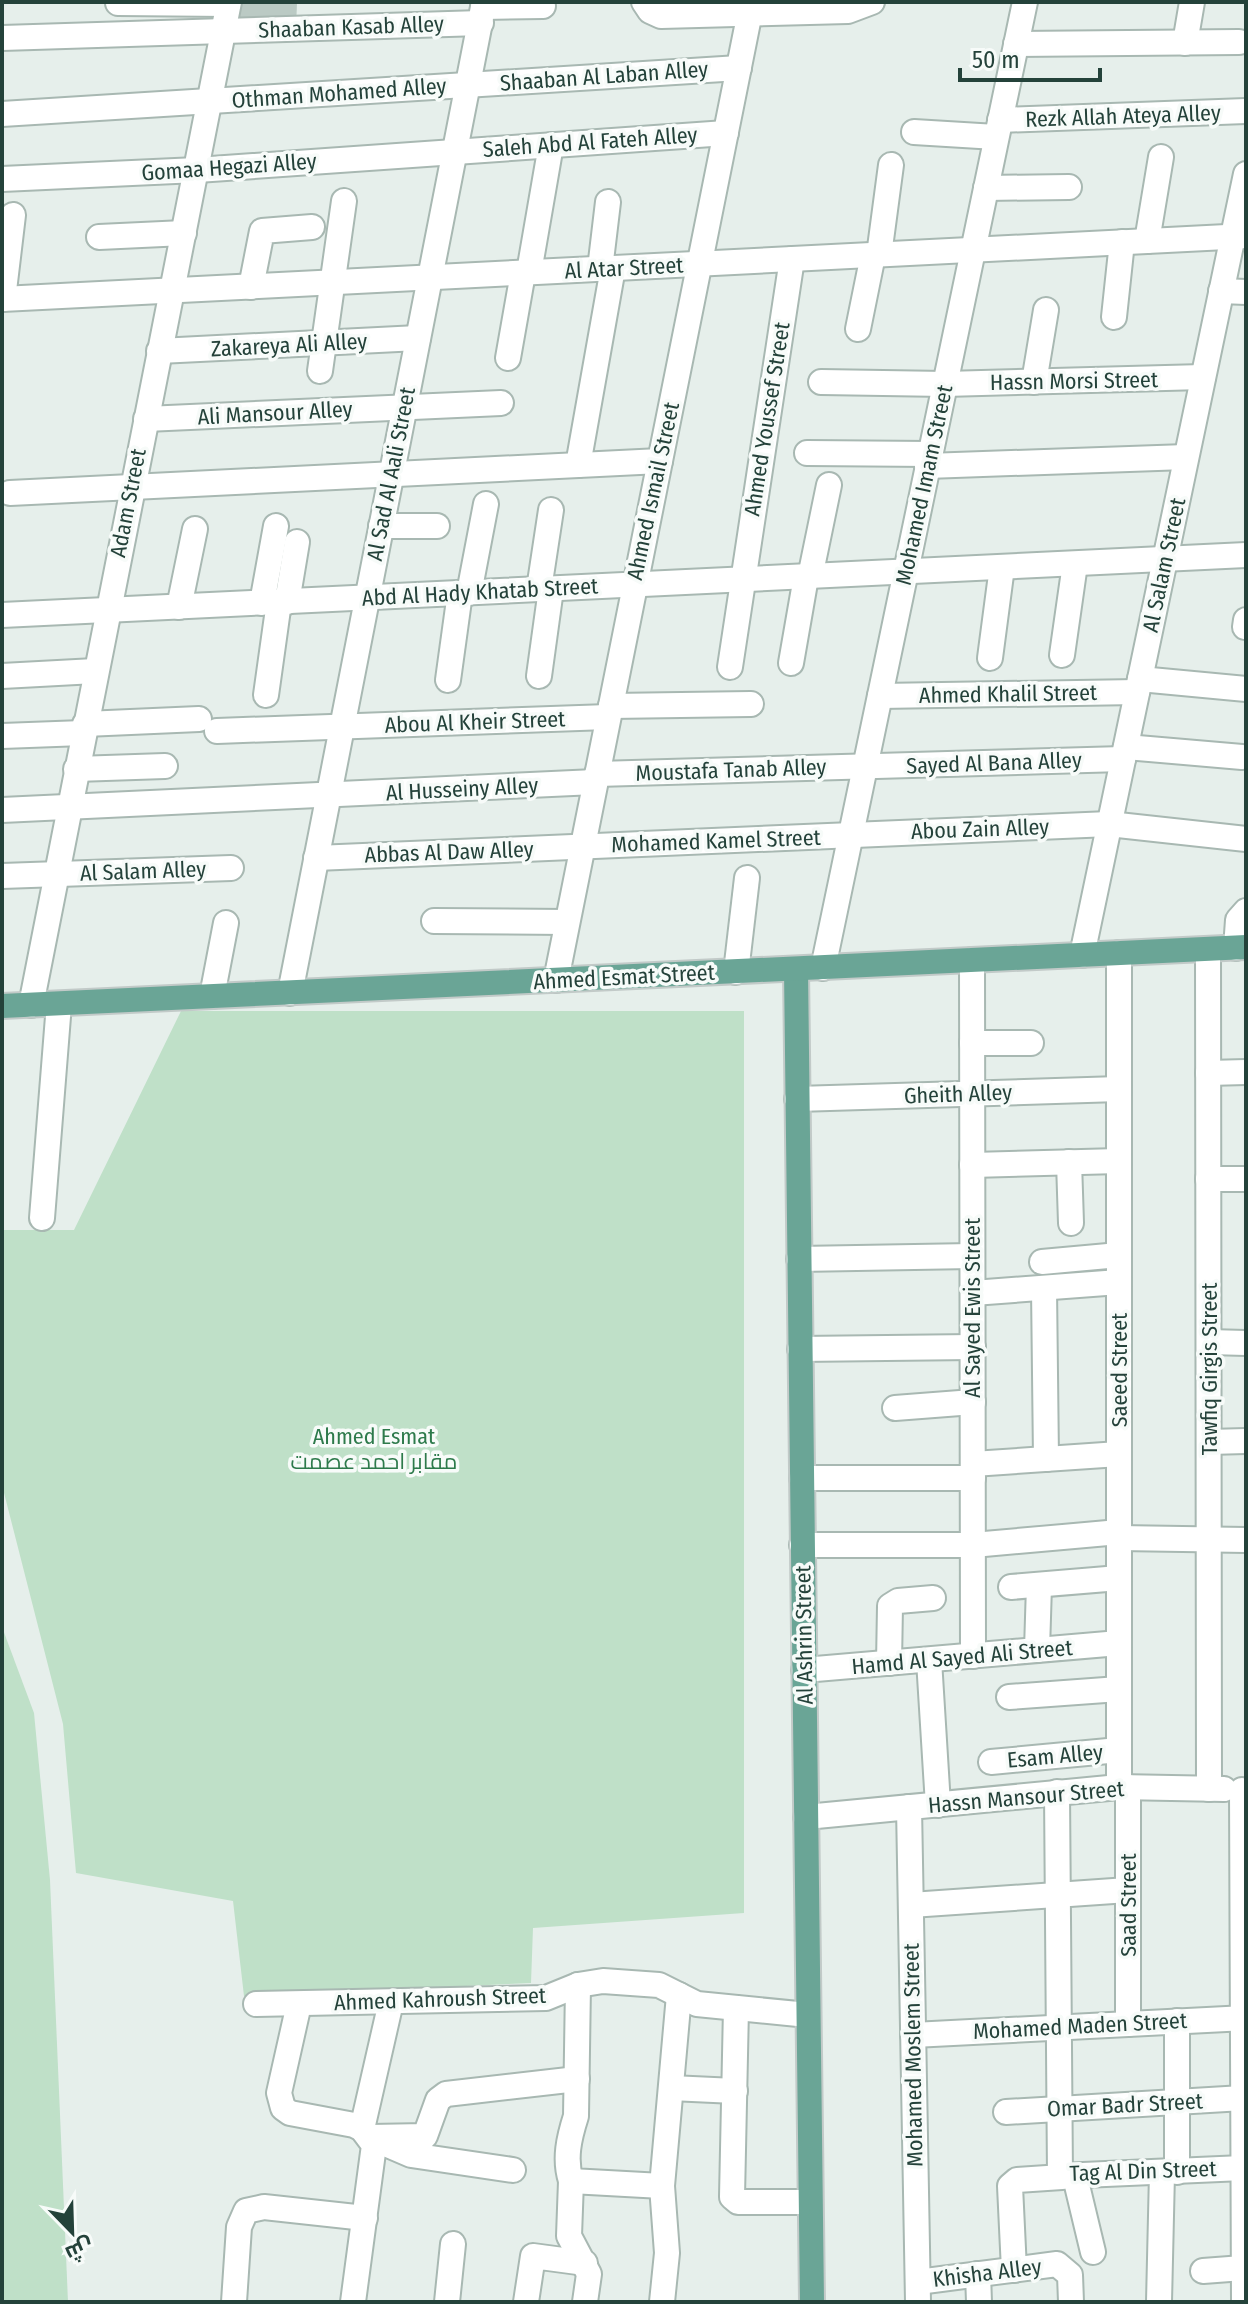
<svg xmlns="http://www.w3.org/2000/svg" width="1248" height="2304" font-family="'Fira Sans Condensed',Cairo,sans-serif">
<rect width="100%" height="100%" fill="#e6efeb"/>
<!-- green -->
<g fill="#bfe0c8">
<path d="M181,1011H744V1913L533,1928L531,1983L244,1996L233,1901L76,1873L63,1724L2,1485V1230H74Z"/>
<path d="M2,1627L34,1713L50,1880L68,2302H2Z"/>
</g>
<!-- building -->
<path fill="#bbcac4" d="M237,2L297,3L296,28L235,24Z"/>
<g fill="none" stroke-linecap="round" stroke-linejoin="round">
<!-- minor casing -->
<g stroke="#a8b8b2" stroke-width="28">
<g id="minor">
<path d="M644,2L650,11L661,16L848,11L872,2"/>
<path d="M118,3L228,4"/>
<path d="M483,7L543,6"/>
<path d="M2,38L481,23"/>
<path d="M1185,43L1192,2"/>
<path d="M1016,44L1239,42"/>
<path d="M2,114L739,68"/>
<path d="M1000,120L1246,111"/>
<path d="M914,132L996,137"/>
<path d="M2,179L197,170L726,133"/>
<path d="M986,188L1069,187"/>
<path d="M99,237L184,233"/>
<path d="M1147,241L1161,157"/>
<path d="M879,255L891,165"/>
<path d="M600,269L608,202"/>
<path d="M529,272L551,145"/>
<path d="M251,287L262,231L312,227"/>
<path d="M1221,291L1246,292"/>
<path d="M2,299L1246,236"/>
<path d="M3,299L13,215"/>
<path d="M1114,317L1122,242"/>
<path d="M858,329L873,255"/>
<path d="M159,351L418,338"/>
<path d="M508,358L523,273"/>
<path d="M320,371L344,201"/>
<path d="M821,382L945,384L1203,377"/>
<path d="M1034,382L1046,310"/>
<path d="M146,419L501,403"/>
<path d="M807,453L930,454"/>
<path d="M578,465L613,268"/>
<path d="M927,466L1186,457"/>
<path d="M10,493L660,461"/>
<path d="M381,526H437"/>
<path d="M810,577L829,485"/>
<path d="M539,589L551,510"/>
<path d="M469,593L486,504"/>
<path d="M287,602L297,542"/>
<path d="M262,603L276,526"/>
<path d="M179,607L195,529"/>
<path d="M2,615L1246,555"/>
<path d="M1245,627L1246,620"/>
<path d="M1062,655L1075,564"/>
<path d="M990,658L1002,567"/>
<path d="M791,663L806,577"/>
<path d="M730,667L792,259"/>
<path d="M2,676L95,671"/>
<path d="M539,676L551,589"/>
<path d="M1140,679L1246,689"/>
<path d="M448,680L460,593"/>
<path d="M266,695L279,602"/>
<path d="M880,696L1137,692"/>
<path d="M611,706L751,704"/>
<path d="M85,724L199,719"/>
<path d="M217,731L608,717"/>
<path d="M2,736L83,733"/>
<path d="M1126,747L1242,757"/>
<path d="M76,769L165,766"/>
<path d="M597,774L1123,759"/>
<path d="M2,810L595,782"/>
<path d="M316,858L1109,824L1246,839"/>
<path d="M2,876L231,868"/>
<path d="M434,921L567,922"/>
<path d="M1236,948L1238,920L1246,911"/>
<path d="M1208,949L1209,1789"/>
<path d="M1119,953V1787"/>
<path d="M1082,955L1246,174"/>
<path d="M972,960L973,1656"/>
<path d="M823,968L1025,2"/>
<path d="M736,972L747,878"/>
<path d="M556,980L752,2"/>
<path d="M290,993L484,2"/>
<path d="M212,996L226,923"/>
<path d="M31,1005L229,2"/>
<path d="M972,1043H1031"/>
<path d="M1208,1073L1246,1072"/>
<path d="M797,1099L1119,1089"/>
<path d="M1069,1162L1071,1223"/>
<path d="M972,1165L1119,1161"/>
<path d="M1208,1179H1246"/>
<path d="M42,1218L59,1004"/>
<path d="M799,1259L972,1256"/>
<path d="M1042,1262L1119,1255"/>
<path d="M1044,1288L1046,1459"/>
<path d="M973,1293L1119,1282"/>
<path d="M1209,1342L1246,1343"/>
<path d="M800,1349L973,1347"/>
<path d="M895,1408L973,1402"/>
<path d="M1209,1442L1246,1441"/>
<path d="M973,1464L1119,1454"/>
<path d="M802,1478H973"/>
<path d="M1119,1538L1246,1540"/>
<path d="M802,1545H973L1119,1532"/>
<path d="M1011,1587L1119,1578"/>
<path d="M1037,1650L1039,1585"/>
<path d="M929,1660L938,1805"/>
<path d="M889,1663L890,1606L898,1601L933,1598"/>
<path d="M804,1670L1119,1643"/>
<path d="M1009,1697L1119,1689"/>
<path d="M991,1762L1119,1750"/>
<path d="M1242,1790L1244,2302"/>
<path d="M1057,1792L1060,2176L1243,2168"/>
<path d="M909,1807L918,2302"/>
<path d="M806,1817L1119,1787L1224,1789"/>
<path d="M911,1905L1128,1890"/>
<path d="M578,1985L576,2116C569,2138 564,2159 571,2181L662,2186"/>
<path d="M256,2004L546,1998L578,1985L603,1981L659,1985L697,2004L808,2015"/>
<path d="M299,2004L279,2093L283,2108L290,2113L354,2125L362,2129L374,2145L353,2302"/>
<path d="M736,2008L732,2197L738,2202H810"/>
<path d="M1177,2021V2172"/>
<path d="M1128,2024V1787"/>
<path d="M913,2035L1246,2018"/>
<path d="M671,2088L735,2091"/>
<path d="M1006,2112L1243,2098"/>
<path d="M362,2129L391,2002"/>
<path d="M370,2137L425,2136L438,2100L446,2094L577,2079"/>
<path d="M383,2143L411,2155L513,2170"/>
<path d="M1075,2177L1093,2252"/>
<path d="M571,2181L569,2236L589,2274L585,2302"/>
<path d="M1014,2270L1010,2186L1017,2180L1062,2177"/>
<path d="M1203,2271L1243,2268"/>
<path d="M978,2274L979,2302"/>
<path d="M918,2282L1057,2264L1070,2275L1071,2302"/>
<path d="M234,2302L239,2227L246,2211L264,2207L365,2218"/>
<path d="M447,2302L453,2244"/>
<path d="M526,2302L533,2256L585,2263"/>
<path d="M662,2302L667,2253L662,2186L679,1995"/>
<path d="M1159,2302L1162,2173"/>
</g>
</g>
<!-- major casing -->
<g stroke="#c2cac8" stroke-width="28">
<g id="major">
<path d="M796,969L812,2302"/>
<path d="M2,1006L1246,947"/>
</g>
</g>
<!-- minor -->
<use href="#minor" stroke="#fff" stroke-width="24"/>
<!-- major -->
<use href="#major" stroke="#6aa596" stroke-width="24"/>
</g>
<g text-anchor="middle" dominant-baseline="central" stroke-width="7" stroke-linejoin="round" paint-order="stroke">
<!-- street labels -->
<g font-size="22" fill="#24423a" stroke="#f7fbf9">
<text transform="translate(351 27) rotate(-2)">Shaaban Kasab Alley</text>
<text transform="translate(604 76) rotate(-4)">Shaaban Al Laban Alley</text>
<text transform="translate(339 93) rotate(-4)">Othman Mohamed Alley</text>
<text transform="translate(1123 116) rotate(-2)">Rezk Allah Ateya Alley</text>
<text transform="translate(590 142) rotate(-4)">Saleh Abd Al Fateh Alley</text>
<text transform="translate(229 167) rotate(-4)">Gomaa Hegazi Alley</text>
<text transform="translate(624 268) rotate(-3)">Al Atar Street</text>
<text transform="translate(289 345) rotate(-3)">Zakareya Ali Alley</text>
<text transform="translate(1074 381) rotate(-1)">Hassn Morsi Street</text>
<text transform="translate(275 413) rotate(-3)">Ali Mansour Alley</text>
<text transform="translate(767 419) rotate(-81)">Ahmed Youssef Street</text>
<text transform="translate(391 474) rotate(-79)">Al Sad Al Aali Street</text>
<text transform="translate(924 485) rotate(-78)">Mohamed Imam Street</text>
<text transform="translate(653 491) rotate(-78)">Ahmed Ismail Street</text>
<text transform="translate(128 503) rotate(-79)">Adam Street</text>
<text transform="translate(1164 565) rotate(-78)">Al Salam Street</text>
<text transform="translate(480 592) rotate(-3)">Abd Al Hady Khatab Street</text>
<text transform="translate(1008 694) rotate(-1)">Ahmed Khalil Street</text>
<text transform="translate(475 722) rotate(-2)">Abou Al Kheir Street</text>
<text transform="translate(994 763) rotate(-2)">Sayed Al Bana Alley</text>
<text transform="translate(731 770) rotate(-2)">Moustafa Tanab Alley</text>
<text transform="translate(462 789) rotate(-3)">Al Husseiny Alley</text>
<text transform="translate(980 829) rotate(-2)">Abou Zain Alley</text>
<text transform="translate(716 841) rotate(-2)">Mohamed Kamel Street</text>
<text transform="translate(449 852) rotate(-2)">Abbas Al Daw Alley</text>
<text transform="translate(143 871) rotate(-2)">Al Salam Alley</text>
<text transform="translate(624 977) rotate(-3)">Ahmed Esmat Street</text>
<text transform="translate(958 1094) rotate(-2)">Gheith Alley</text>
<text transform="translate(972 1308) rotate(-90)">Al Sayed Ewis Street</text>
<text transform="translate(1209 1369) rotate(-90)">Tawfiq Girgis Street</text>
<text transform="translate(1119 1370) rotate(-90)">Saeed Street</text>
<text transform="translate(804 1635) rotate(-91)">Al Ashrin Street</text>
<text transform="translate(962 1657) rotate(-5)">Hamd Al Sayed Ali Street</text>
<text transform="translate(1055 1756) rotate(-5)">Esam Alley</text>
<text transform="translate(1026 1797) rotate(-5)">Hassn Mansour Street</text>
<text transform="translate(1128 1905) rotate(-90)">Saad Street</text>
<text transform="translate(440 1999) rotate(-2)">Ahmed Kahroush Street</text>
<text transform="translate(1080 2026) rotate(-3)">Mohamed Maden Street</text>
<text transform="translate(913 2055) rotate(-91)">Mohamed Moslem Street</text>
<text transform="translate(1125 2105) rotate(-3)">Omar Badr Street</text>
<text transform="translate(1143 2171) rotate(-2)">Tag Al Din Street</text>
<text transform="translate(987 2273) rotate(-7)">Khisha Alley</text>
</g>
<!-- park labels -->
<g font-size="22" fill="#2d7a4b" stroke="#f7fbf9">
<text x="374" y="1436">Ahmed Esmat<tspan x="374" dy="25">مقابر احمد عصمت</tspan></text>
</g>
</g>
<!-- border -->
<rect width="1248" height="2304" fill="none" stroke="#24423a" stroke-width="8"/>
<!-- north arrow -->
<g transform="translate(72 2232) rotate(157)" stroke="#f7fbf9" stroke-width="6" paint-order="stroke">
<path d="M0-6L14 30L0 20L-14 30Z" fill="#24423a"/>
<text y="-12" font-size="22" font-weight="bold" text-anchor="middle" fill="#24423a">ش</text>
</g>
<!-- scale -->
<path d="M960 68v12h140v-12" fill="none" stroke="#24423a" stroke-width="4"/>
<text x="972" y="68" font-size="24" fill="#24423a" stroke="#f7fbf9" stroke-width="6" paint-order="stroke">50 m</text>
</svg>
